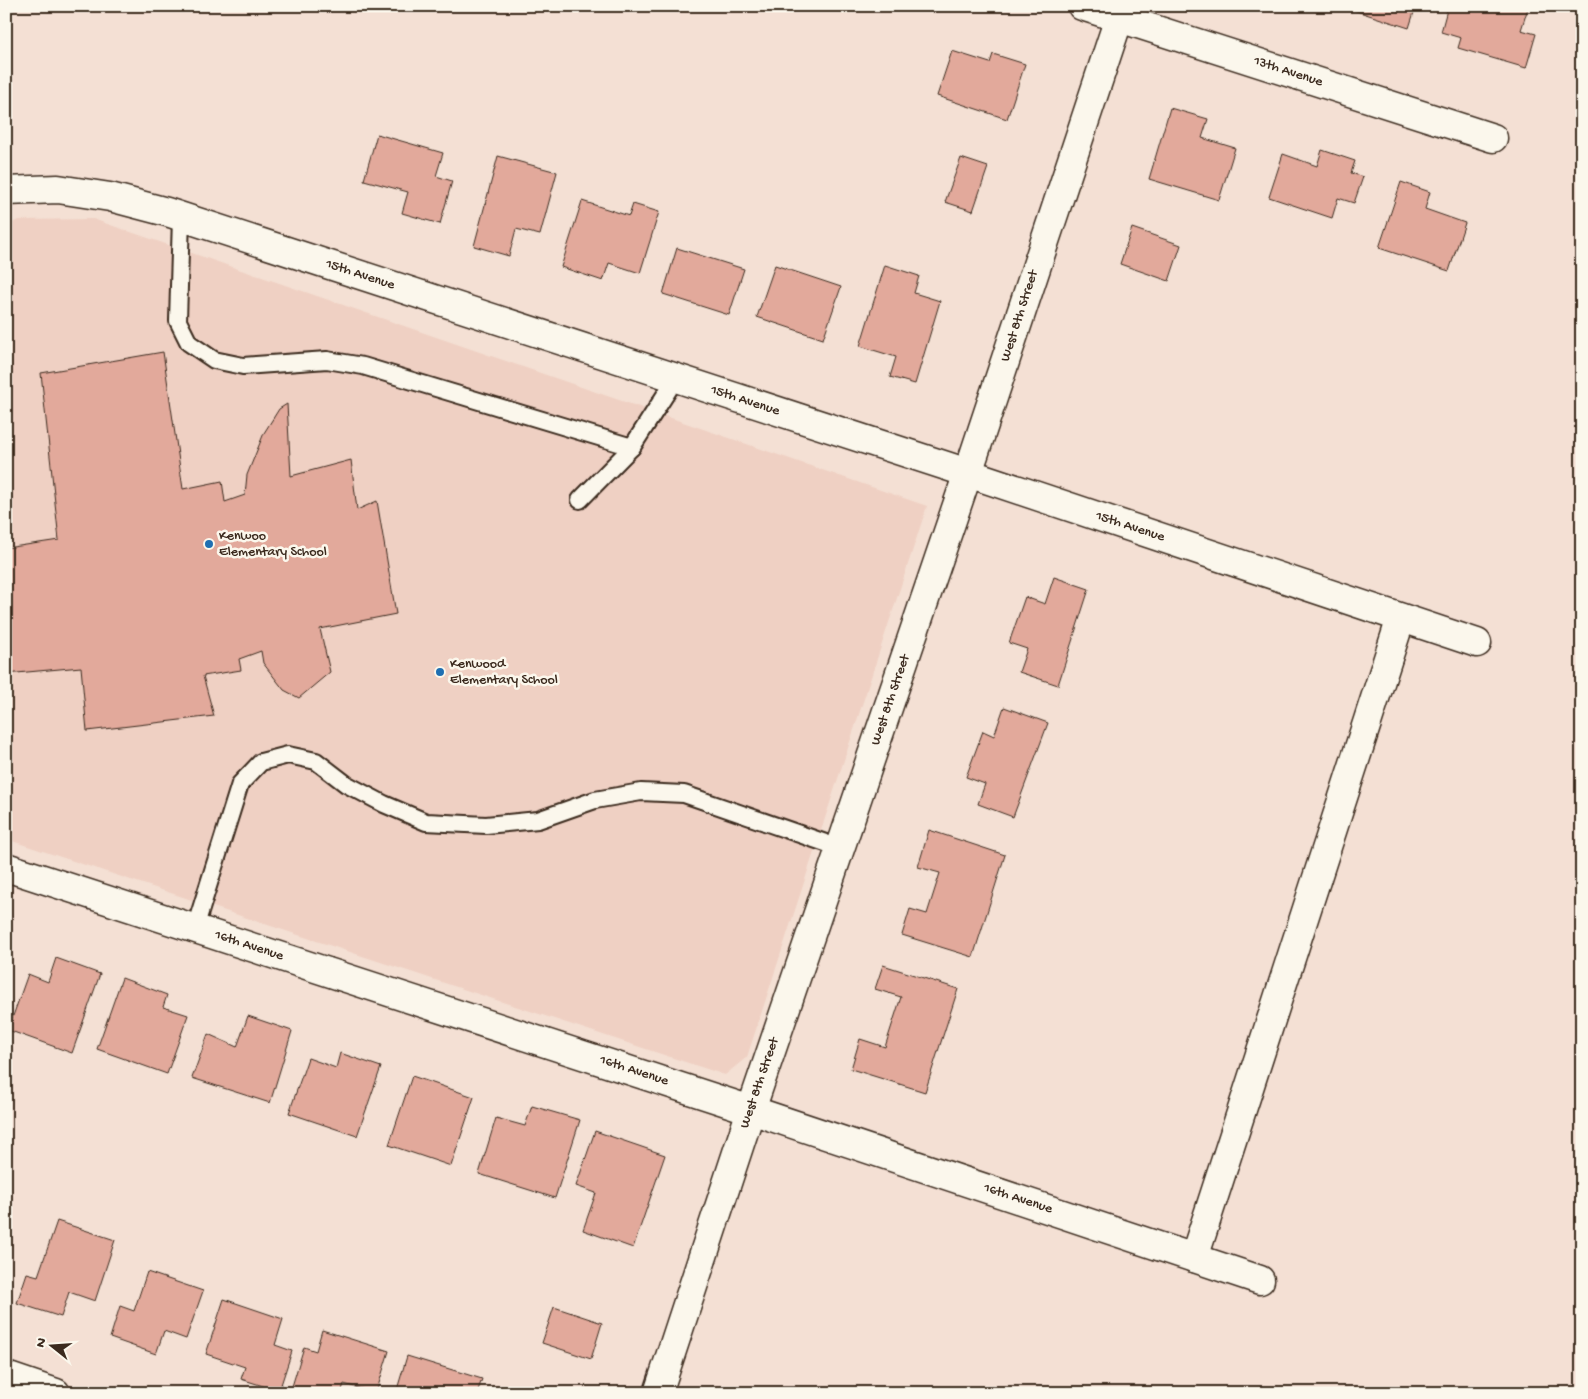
<svg xmlns="http://www.w3.org/2000/svg" width="1588" height="1399" font-family="'Gochi Hand',sans-serif">
<rect width="100%" height="100%" fill="#f4e0d4"/>
<filter id="ink" filterUnits="userSpaceOnUse"><feTurbulence type="fractalNoise" baseFrequency=".02" numOctaves="2"/><feDisplacementMap in="SourceGraphic" scale="10" xChannelSelector="R" yChannelSelector="G"/><feConvolveMatrix kernelMatrix="1 2 1 2 8 2 1 2 1" color-interpolation-filters="sRGB"/></filter>
<g filter="url(#ink)">
<!-- built -->
<path fill="#efd0c3" d="M93,219L927,506L747,1057L725,1075L6,839V225L19,220Z"/>
<!-- building -->
<g fill="#e2a99b" stroke="#3b2a1e">
<path d="M1341,6H1416L1409,28Z"/>
<path d="M1448,6H1521L1528,8L1521,30L1536,34L1526,68L1458,48L1461,38L1441,32Z"/>
<path d="M952,51L990,63L993,54L1025,64L1007,119L937,96Z"/>
<path d="M1170,108L1208,119L1202,138L1235,148L1219,200L1149,179Z"/>
<path d="M377,134L443,153L436,176L452,181L440,224L402,213L408,192L364,180Z"/>
<path d="M1322,150L1355,161L1351,173L1363,177L1354,203L1338,198L1332,218L1269,197L1283,154L1317,166Z"/>
<path d="M498,156L557,172L540,235L516,229L509,256L474,246Z"/>
<path d="M961,158L988,167L973,211L945,202Z"/>
<path d="M1401,182L1430,192L1425,209L1465,223L1449,271L1379,248Z"/>
<path d="M582,201L629,216L633,204L659,212L640,273L609,263L603,281L561,267Z"/>
<path d="M1132,228L1181,245L1169,281L1120,264Z"/>
<path d="M677,248L744,269L729,315L663,294Z"/>
<path d="M775,265L841,287L823,339L757,317Z"/>
<path d="M885,265L919,276L914,293L940,301L915,384L890,377L896,357L860,346Z"/>
<path d="M163,352L183,489L222,481L225,502L245,495L247,475L264,433L279,409L287,404L291,476L351,460L357,510L377,501L396,614L320,629L330,672L299,698L284,690L263,663L261,651L239,659L241,670L203,676L214,716L87,731L81,667L6,674V548L59,540L41,373Z"/>
<path d="M1054,577L1089,589L1058,685L1019,672L1027,649L1009,643L1025,597L1045,604Z"/>
<path d="M1004,707L1048,723L1013,817L978,804L985,784L966,777L983,731L994,736Z"/>
<path d="M929,830L1005,855L973,957L902,935L910,909L927,914L940,873L918,867Z"/>
<path d="M56,958L100,974L72,1053L8,1030L28,974L48,982Z"/>
<path d="M883,965L958,989L925,1092L851,1069L860,1039L885,1047L901,997L875,989Z"/>
<path d="M122,978L167,995L163,1007L188,1015L167,1074L97,1049Z"/>
<path d="M248,1016L292,1031L270,1103L192,1078L208,1034L237,1047Z"/>
<path d="M340,1053L381,1067L357,1136L289,1113L308,1058L336,1068Z"/>
<path d="M412,1076L474,1097L451,1166L389,1145Z"/>
<path d="M532,1106L580,1120L555,1198L479,1174L496,1118L525,1126Z"/>
<path d="M595,1131L665,1155L633,1248L583,1230L596,1193L576,1186Z"/>
<path d="M57,1221L115,1240L95,1301L69,1292L61,1317L17,1303L27,1273L38,1276Z"/>
<path d="M147,1272L203,1291L186,1339L164,1331L156,1354L110,1338L120,1306L134,1311Z"/>
<path d="M224,1299L283,1319L275,1345L292,1351L279,1391L241,1379L245,1367L206,1354Z"/>
<path d="M554,1307L602,1323L591,1359L542,1343Z"/>
<path d="M322,1330L389,1351L376,1393L344,1384L341,1393H290L304,1347L316,1351Z"/>
<path d="M407,1356L482,1379L477,1393H396Z"/>
</g>
<g fill="none" stroke-linecap="round" stroke-linejoin="round">
<!-- lane casing -->
<g stroke="#3b2a1e" stroke-width="20">
<g id="lane">
<path d="M181,217L178,321L189,343L214,360L243,366L327,360L363,366L632,447L676,378"/>
<path d="M580,500L632,447"/>
<path d="M195,928L240,784L261,762L288,755L316,761L346,784L384,804L426,822L486,825L538,820L595,800L641,792L684,794L840,848"/>
</g>
</g>
<!-- street casing -->
<g stroke="#3b2a1e" stroke-width="31">
<g id="street">
<path d="M1082,6L1493,138"/>
<path d="M6,191L58,189L110,197L167,212L968,473L1477,643"/>
<path d="M1194,1258L1401,618"/>
<path d="M6,1376L56,1393"/>
<path d="M658,1393L751,1110L1260,1280"/>
</g>
</g>
<!-- secondary casing -->
<g stroke="#3b2a1e" stroke-width="31">
<path id="secondary" d="M6,867L751,1110L968,473L1123,6"/>
</g>
<!-- lane -->
<use href="#lane" stroke="#fbf7ec" stroke-width="16"/>
<!-- street -->
<use href="#street" stroke="#fbf7ec" stroke-width="28"/>
<!-- secondary -->
<use href="#secondary" stroke="#fbf7ec" stroke-width="28"/>
</g>
</g>
<!-- markers -->
<g fill="#1f6fb2" stroke="#fbf7ec" stroke-width="2">
<circle cx="209" cy="544" r="5"/>
<circle cx="440" cy="672" r="5"/>
</g>
<g text-anchor="middle" dominant-baseline="central" stroke-width="5" stroke-linejoin="round" paint-order="stroke">
<!-- street labels -->
<g font-size="14" fill="#3b2a1e" stroke="#fbf7ec">
<text transform="translate(1288 72) rotate(18)">13th Avenue</text>
<text transform="translate(360 275) rotate(18)">15th Avenue</text>
<text transform="translate(1020 316) rotate(-72)">West 8th Street</text>
<text transform="translate(745 401) rotate(18)">15th Avenue</text>
<text transform="translate(1130 527) rotate(18)">15th Avenue</text>
<text transform="translate(891 700) rotate(-71)">West 8th Street</text>
<text transform="translate(249 946) rotate(18)">16th Avenue</text>
<text transform="translate(634 1071) rotate(18)">16th Avenue</text>
<text transform="translate(760 1083) rotate(-71)">West 8th Street</text>
<text transform="translate(1018 1199) rotate(18)">16th Avenue</text>
</g>
<!-- poi labels -->
<g font-size="14" fill="#3b2a1e" stroke="#fbf7ec" text-anchor="start">
<text x="219" y="536">Kenwoo<tspan x="219" dy="16">Elementary School</tspan></text>
<text x="450" y="664">Kenwood<tspan x="450" dy="16">Elementary School</tspan></text>
</g>
</g>
<!-- margin -->
<rect width="1588" height="1399" fill="none" stroke="#fbf7ec" stroke-width="25"/>
<rect x="12" y="12" width="1563" height="1374" fill="none" stroke="#3b2a1e" stroke-width="2" filter="url(#ink)"/>
<!-- north arrow -->
<g transform="translate(52 1346) rotate(287)" stroke="#fbf7ec" stroke-width="4" paint-order="stroke">
<path d="M0-4L9 19L0 12L-9 19Z" fill="#3b2a1e"/>
<text y="-8" font-size="14" font-weight="bold" text-anchor="middle" fill="#3b2a1e">N</text>
</g>
</svg>
